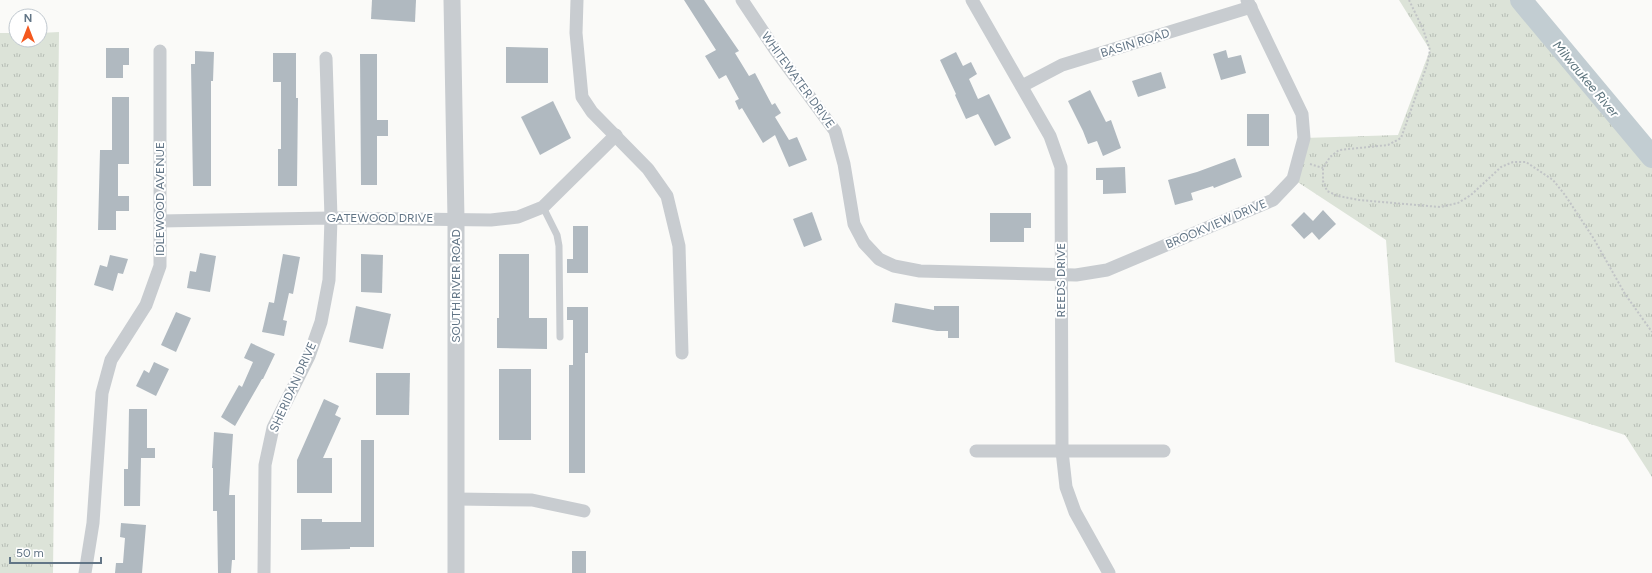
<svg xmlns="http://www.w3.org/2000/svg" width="1652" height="573" font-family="Figtree,sans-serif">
<defs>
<pattern id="park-tufts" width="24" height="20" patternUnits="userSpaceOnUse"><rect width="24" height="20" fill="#dce3d8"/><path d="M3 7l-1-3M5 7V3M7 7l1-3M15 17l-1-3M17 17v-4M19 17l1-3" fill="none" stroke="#b6bdb5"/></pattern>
</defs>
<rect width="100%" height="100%" fill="#fafaf8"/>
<!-- park -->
<g fill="url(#park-tufts)">
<path d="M1399,0H1523L1582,74L1652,147V477L1625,435L1395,362L1386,240L1293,179L1304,138L1398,135L1430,50Z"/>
<path d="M59,32L53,573H0V33H16V40H40V33Z"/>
</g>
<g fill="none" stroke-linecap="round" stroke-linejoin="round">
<!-- river -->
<path stroke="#c2cdd2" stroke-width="22" d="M1521,0L1652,157"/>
</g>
<!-- building -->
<g fill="#b0b9c0">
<path d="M372,0H416L415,22L371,19Z"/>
<path d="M684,0H704L739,51L735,53L749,76L755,73L772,105L775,103L781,113L775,117L789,140L797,137L807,160L789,167L775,135L763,143L742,108L739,110L735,101L739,99L726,75L719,79L705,56L716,50Z"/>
<path d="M506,47L548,48V83H506Z"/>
<path d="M106,48H129V65H123V78H106Z"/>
<path d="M1226,50L1228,58L1241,55L1246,73L1221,80L1213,54Z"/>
<path d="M195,51L214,52L213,81H211V186H193L191,64H195Z"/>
<path d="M956,52L963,66L971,62L977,74L969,79L978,99L989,94L1011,138L995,146L978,114L966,119L955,95L956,94L940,60Z"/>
<path d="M273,53H296V98H298L297,186H278V149H281V82H273Z"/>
<path d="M360,54H377V120H388V136H377V185H361Z"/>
<path d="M1161,72L1166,88L1138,97L1132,81Z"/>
<path d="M1090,90L1106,122L1111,120L1121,148L1103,156L1097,141L1088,144L1083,131L1068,101Z"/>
<path d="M112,97H129V164H118V196H129V211H116V230H98L100,150H112Z"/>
<path d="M553,101L571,138L540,155L521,117Z"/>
<rect x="1247" y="114" width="22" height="32"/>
<path d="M1235,158L1242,177L1214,188L1213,186L1191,193L1193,200L1175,205L1168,180L1197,172Z"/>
<path d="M1125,167L1126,193L1103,194V180H1096V168Z"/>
<path d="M1323,210L1336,224L1319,240L1312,232L1304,239L1291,225L1304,212L1313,221Z"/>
<path d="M812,212L822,240L804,247L793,219Z"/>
<path d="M990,213H1031V228H1024V242H990Z"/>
<path d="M573,226H588V273H567V259H573Z"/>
<path d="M200,253L216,256L210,292L187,288L190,271L196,272Z"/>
<path d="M283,254L300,257L293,294L289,293L283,320L287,321L284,336L262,332L269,302L274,303Z"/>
<path d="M361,254L383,255L382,293L361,292Z"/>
<path d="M499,254H529V318H547V349L497,348V318H499Z"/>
<path d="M110,255L128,259L123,274L118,273L113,291L94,285L100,265L107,267Z"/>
<path d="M895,303L934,310V306H959V338H948V331H937L892,322Z"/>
<path d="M356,306L391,314L383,349L349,342Z"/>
<path d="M567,307H588V353H585V473H569V365H573V320H567Z"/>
<path d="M176,312L191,318L176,352L161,345Z"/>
<path d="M251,343L275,354L263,379H262L235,426L221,417L239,385L242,387L253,362L244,358Z"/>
<path d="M154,362L169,369L156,396L136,386L144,370L149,373Z"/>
<rect x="499" y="369" width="32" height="71"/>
<path d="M376,373H410L409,415H376Z"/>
<path d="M324,399L339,406L335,415L341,418L323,458H332V493H297V460Z"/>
<path d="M129,409H147V448H155V458H141L140,506H124V469H128Z"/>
<path d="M214,432L233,434L229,495H235V560H232L231,573H218L217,511H213V468H212Z"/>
<path d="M361,440H374V547H350V549L301,550V519H322V522H361Z"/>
<path d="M121,523L146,525L142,573H115L116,563H123L125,538L120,537Z"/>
<rect x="572" y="551" width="14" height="22"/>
</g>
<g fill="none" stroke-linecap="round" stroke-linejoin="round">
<!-- path -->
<g stroke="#c1c4c6" stroke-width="2" stroke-dasharray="2 2" stroke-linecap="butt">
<path d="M1409,0L1423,29L1430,50L1427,65L1401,138L1388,145L1339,150L1330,157L1323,168V181L1327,191L1338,196L1359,200L1440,207L1458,203L1471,195L1501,167L1513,162H1526L1553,180L1565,195L1594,239L1625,294L1652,332"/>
<path d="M1310,164L1323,168"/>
</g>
<!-- service -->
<path stroke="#c8ccd0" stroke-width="7" d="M543,207L557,235L559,246L560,337"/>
<!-- minor -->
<g stroke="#c8ccd0" stroke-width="13">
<path d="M577,0L576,33L582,97L592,112L648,169L667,196L679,246L682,353"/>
<path d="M742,0L776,51L835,131L844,164L854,224L864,243L879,259L894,266L920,271L1076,275L1107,270L1273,200L1293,179L1304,138L1302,114L1247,0"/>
<path d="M972,0L1050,136L1061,167L1062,451L1066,487L1075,512L1109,573"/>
<path d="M1022,86L1062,65L1251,7"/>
<path d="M161,221L331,218L491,220L518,217L543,207L616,135"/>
<path d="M976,451H1164"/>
<path d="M456,499L532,500L584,511"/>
<path d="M85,573L93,523L102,393L111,360L146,305L160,266V51"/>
<path d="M264,573L265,465L273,428L309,356L321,322L329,280L331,218L326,58"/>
</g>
<!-- tertiary -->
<path stroke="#c8ccd0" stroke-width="17" d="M452,0L456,219V573"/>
</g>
<g text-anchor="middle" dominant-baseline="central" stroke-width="4" stroke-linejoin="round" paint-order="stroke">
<!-- street labels -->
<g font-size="12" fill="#627586" stroke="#fff">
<text transform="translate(1135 43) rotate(-17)">BASIN ROAD</text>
<text transform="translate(798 80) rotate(54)">WHITEWATER DRIVE</text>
<text transform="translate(160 199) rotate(-90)">IDLEWOOD AVENUE</text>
<text x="380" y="218">GATEWOOD DRIVE</text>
<text transform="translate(1216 224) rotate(-23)">BROOKVIEW DRIVE</text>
<text transform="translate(1061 280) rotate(-90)">REEDS DRIVE</text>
<text transform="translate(456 286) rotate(-90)">SOUTH RIVER ROAD</text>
<text transform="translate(293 387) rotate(-66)">SHERIDAN DRIVE</text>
</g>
<!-- water labels -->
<g font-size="13" font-style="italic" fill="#5e757e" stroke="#fff">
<text transform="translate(1586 79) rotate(50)">Milwaukee River</text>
</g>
</g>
<!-- north arrow -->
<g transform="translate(28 28)"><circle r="19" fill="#ffffff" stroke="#c0c8cf"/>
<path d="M0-3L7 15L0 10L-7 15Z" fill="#f4581e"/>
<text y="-6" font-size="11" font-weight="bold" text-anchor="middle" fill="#627586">N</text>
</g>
<!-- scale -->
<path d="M10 557v6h91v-6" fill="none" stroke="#627586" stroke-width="2"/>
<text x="16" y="557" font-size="12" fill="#627586" stroke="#ffffff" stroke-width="3" paint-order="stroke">50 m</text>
</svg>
